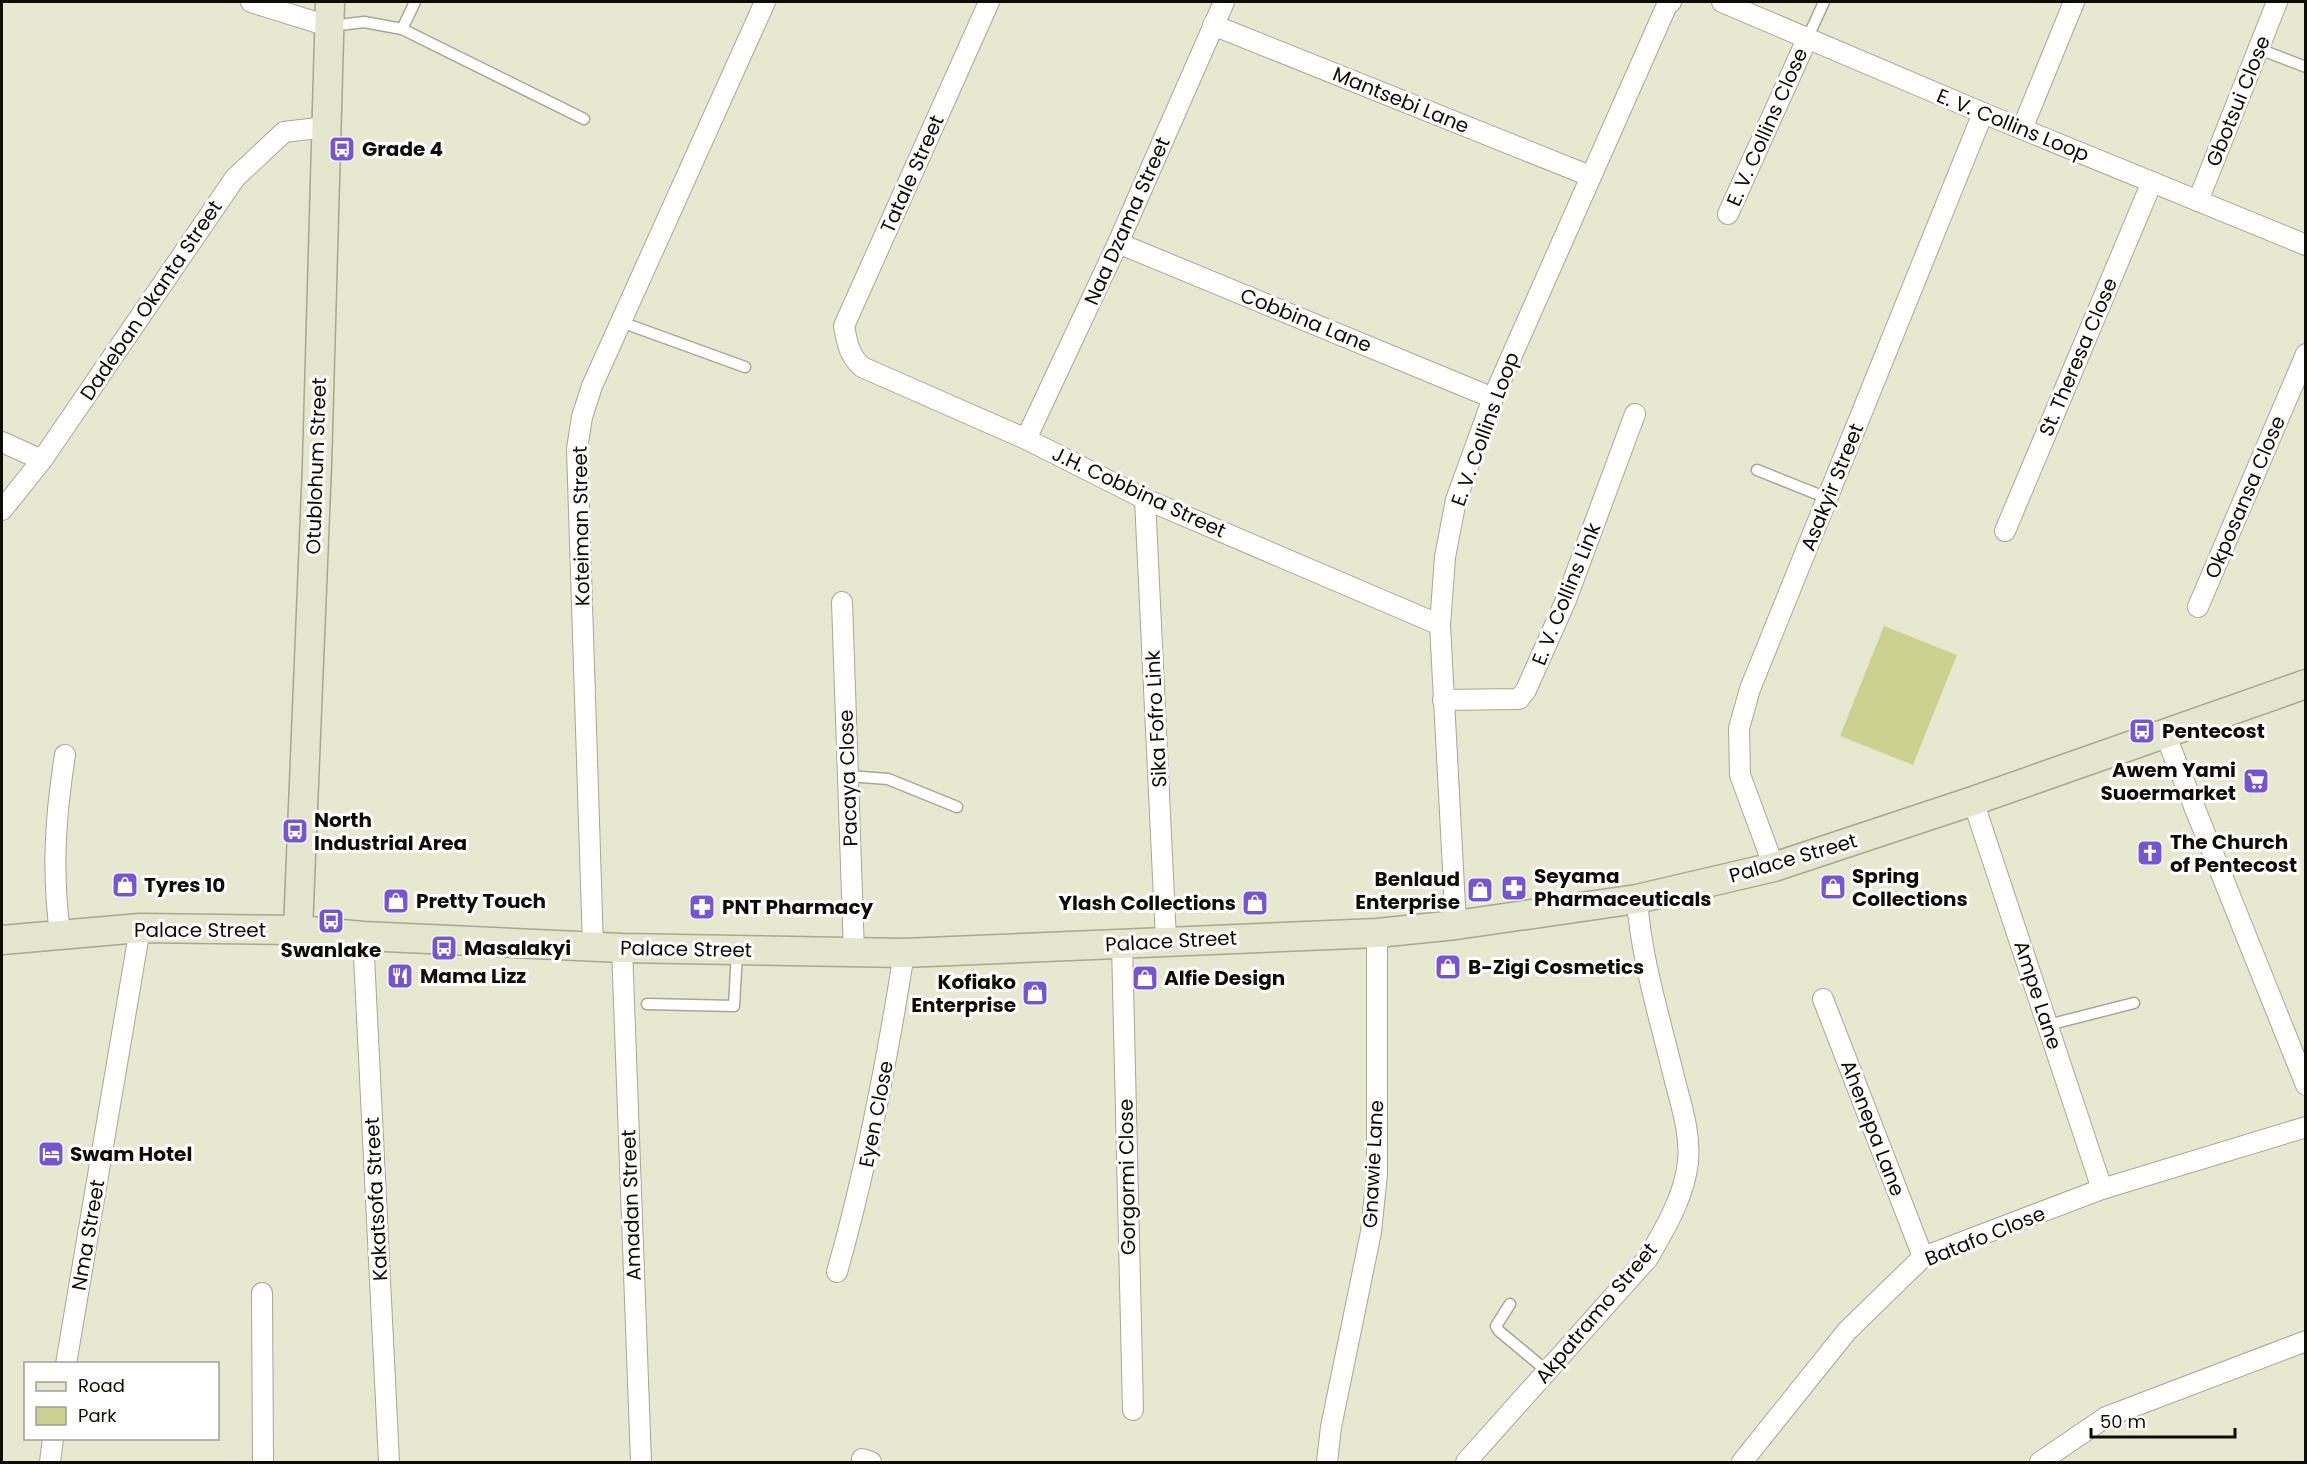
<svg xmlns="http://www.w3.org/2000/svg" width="2307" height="1464" font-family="Poppins,sans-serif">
<rect width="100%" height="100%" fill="#e6e8d0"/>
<!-- green -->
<path fill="#cdd18f" d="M1884,626L1957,655L1913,765L1840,736Z"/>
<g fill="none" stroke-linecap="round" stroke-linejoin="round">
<!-- lane casing -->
<g stroke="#a6a891" stroke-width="13">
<g id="lane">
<path d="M331,26L364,22L402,29L584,119"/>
<path d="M402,29L415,2"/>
<path d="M1807,39L1824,2"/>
<path d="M2259,49L2306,67"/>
<path d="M621,322L745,367"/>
<path d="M1757,470L1827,498"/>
<path d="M848,776L888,779L957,807"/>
<path d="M647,1004L734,1006L737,952"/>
<path d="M2048,1025L2134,1003"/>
<path d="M1510,1304L1496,1326L1499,1331L1547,1371"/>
</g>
</g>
<!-- street casing -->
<g stroke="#a6a891" stroke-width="22">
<g id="street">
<path d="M251,2L328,26"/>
<path d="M989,2L844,326C847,343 849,355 862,367L1026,439L1145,499L1440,625"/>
<path d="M1722,2L1983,113L2306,245"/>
<path d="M1213,25L1590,176"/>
<path d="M2022,129L2074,2"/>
<path d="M2198,201L2277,2"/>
<path d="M1728,214L1807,39"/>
<path d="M1118,243L1493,398"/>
<path d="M1026,439L1118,243L1224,2"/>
<path d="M2,442L42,460"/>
<path d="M1145,499L1166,940"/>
<path d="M2,510L42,460L235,178L284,132L326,127"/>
<path d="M2005,531L2152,182"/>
<path d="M842,602L854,953"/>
<path d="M2198,607L2306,354"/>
<path d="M1443,700L1519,699L1526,690L1566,600L1635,414"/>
<path d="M2165,734L2306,1085"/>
<path d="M1973,801L2102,1189"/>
<path d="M1774,867L1740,775L1739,728L1750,689L1983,113"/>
<path d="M1456,925L1440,625L1445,557L1456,500L1493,398L1667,5L1671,2"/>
<path d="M60,934C52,871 55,818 65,755"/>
<path d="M363,936L389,1462"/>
<path d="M1122,943L1133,1410"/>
<path d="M593,946L577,449L582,417L592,386L765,2"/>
<path d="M622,948L641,1462"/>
<path d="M1823,999L1923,1257"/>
<path d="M837,1272C867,1167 887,1061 904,953"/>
<path d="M262,1293L263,1462"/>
<path d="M66,1364L140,928"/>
<path d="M862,1459L871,1462"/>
<path d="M50,1462L53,1438"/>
<path d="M1327,1462L1331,1427L1371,1232L1377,1174V933"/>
<path d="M1466,1462L1648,1258C1665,1228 1684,1198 1688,1162C1691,1132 1680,1102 1673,1073C1659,1015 1641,958 1637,899"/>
<path d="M1742,1462L1847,1331L1923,1257L2102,1189L2306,1127"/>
<path d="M2040,1462L2106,1417L2306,1341"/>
</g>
</g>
<!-- secondary casing -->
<g stroke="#a6a891" stroke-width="31">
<g id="secondary">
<path d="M298,930L317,465L330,2"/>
<path d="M2,940L140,928L298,930L363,936L622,948L904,953L1377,933L1456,925L1637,899L1774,867L1973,801L2306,684"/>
</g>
</g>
<!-- lane -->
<use href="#lane" stroke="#fff" stroke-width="10"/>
<!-- street -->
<use href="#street" stroke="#fff" stroke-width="20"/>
<!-- secondary -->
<use href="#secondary" stroke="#e5e6ce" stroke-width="28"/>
</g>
<!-- icons -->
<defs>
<g id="bus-square" transform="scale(1.35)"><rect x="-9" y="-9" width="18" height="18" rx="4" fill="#7556d0" stroke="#fff"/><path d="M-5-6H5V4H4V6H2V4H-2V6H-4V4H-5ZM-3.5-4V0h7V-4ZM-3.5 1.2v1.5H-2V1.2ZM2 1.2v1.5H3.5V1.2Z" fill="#fff"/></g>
<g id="supermarket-square" transform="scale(1.35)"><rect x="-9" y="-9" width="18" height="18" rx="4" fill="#7556d0" stroke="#fff"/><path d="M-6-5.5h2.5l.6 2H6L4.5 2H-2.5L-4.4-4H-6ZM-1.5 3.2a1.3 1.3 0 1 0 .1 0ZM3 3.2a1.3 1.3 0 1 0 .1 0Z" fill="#fff"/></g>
<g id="church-square" transform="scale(1.35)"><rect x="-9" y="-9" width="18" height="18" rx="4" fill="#7556d0" stroke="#fff"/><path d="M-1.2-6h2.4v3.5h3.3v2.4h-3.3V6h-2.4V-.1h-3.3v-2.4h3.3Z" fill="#fff"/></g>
<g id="shop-square" transform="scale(1.35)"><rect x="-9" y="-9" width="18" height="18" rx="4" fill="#7556d0" stroke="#fff"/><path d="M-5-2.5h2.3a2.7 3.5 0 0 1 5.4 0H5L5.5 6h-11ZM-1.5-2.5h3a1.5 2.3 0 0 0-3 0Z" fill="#fff"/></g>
<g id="pharmacy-square" transform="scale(1.35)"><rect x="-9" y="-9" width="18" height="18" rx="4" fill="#7556d0" stroke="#fff"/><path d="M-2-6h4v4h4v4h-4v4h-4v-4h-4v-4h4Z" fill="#fff"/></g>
<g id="restaurant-square" transform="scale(1.35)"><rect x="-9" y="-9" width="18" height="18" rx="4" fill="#7556d0" stroke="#fff"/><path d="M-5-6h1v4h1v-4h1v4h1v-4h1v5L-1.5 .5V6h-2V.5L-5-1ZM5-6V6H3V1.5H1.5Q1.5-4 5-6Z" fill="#fff"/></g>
<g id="hotel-square" transform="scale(1.35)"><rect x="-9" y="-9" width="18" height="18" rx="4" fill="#7556d0" stroke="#fff"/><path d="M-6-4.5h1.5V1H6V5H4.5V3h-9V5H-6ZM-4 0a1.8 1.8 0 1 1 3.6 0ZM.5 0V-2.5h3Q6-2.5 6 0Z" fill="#fff"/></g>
</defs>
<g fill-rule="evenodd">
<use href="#bus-square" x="342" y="149"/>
<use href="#bus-square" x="2142" y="731"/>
<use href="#supermarket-square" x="2256" y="781"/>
<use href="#bus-square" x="295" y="831"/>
<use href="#church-square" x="2150" y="853"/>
<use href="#shop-square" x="125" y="885"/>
<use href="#shop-square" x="1833" y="887"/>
<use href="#pharmacy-square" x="1514" y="888"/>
<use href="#shop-square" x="1480" y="890"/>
<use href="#shop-square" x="396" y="901"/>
<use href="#shop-square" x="1255" y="903"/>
<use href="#pharmacy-square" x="702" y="907"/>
<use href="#bus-square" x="331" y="921"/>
<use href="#bus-square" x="444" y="948"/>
<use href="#shop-square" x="1448" y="967"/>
<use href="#restaurant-square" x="400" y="976"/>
<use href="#shop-square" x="1145" y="978"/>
<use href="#shop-square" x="1035" y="993"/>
<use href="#hotel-square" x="51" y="1154"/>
</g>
<g text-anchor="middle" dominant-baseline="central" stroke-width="6" stroke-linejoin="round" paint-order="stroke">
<!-- street labels -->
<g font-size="20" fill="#0d0d06" stroke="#fff">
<text transform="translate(1401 100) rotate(22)">Mantsebi Lane</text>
<text transform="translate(2238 101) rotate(-68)">Gbotsui Close</text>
<text transform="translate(2013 125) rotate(22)">E. V. Collins Loop</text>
<text transform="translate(1767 127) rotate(-66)">E. V. Collins Close</text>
<text transform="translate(912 174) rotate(-66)">Tatale Street</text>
<text transform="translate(1127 221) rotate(-66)">Naa Dzama Street</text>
<text transform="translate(151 300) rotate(-56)">Dadeban Okanta Street</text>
<text transform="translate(1306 320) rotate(22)">Cobbina Lane</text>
<text transform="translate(2078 357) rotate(-67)">St. Theresa Close</text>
<text transform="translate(1485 429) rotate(-70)">E. V. Collins Loop</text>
<text transform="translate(316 466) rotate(-88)">Otublohum Street</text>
<text transform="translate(1832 487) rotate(-68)">Asakyir Street</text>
<text transform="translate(1139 492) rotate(25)">J.H. Cobbina Street</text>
<text transform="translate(2245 497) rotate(-67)">Okposansa Close</text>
<text transform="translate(581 526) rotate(-91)">Koteiman Street</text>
<text transform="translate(1566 594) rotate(-68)">E. V. Collins Link</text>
<text transform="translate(1156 719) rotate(-93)">Sika Fofro Link</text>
<text transform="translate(848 778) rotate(-92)">Pacaya Close</text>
<text transform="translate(1793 858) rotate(-16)">Palace Street</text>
<text x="200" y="930">Palace Street</text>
<text transform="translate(1171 941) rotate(-3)">Palace Street</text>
<text transform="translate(686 949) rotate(1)">Palace Street</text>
<text transform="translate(2038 995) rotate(72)">Ampe Lane</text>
<text transform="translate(876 1114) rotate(-79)">Eyen Close</text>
<text transform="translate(1873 1128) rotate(69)">Ahenepa Lane</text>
<text transform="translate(1373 1164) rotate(-87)">Gnawie Lane</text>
<text transform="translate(1127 1177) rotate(-91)">Gorgormi Close</text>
<text transform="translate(376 1199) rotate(-93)">Kakatsofa Street</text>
<text transform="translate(631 1205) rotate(-92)">Amadan Street</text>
<text transform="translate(88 1235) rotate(-80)">Nma Street</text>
<text transform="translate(1985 1236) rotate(-22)">Batafo Close</text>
<text transform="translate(1596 1313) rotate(-50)">Akpatramo Street</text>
</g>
<!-- poi labels -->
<g font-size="20" font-weight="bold" fill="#0d0d06" stroke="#fff" text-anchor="start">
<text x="362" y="149">Grade 4</text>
<text x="2162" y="731">Pentecost</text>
<text x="2236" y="770" text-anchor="end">Awem Yami<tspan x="2236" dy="23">Suoermarket</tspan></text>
<text x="314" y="820">North<tspan x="314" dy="23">Industrial Area</tspan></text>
<text x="2170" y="842">The Church<tspan x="2170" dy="23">of Pentecost</tspan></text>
<text x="1534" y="876">Seyama<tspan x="1534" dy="23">Pharmaceuticals</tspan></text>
<text x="1852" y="876">Spring<tspan x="1852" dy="23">Collections</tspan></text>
<text x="1460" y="879" text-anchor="end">Benlaud<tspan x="1460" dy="23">Enterprise</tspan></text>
<text x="144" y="885">Tyres 10</text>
<text x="416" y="901">Pretty Touch</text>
<text x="1236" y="903" text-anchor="end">Ylash Collections</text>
<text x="722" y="907">PNT Pharmacy</text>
<text x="464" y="948">Masalakyi</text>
<text x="331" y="950" text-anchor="middle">Swanlake</text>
<text x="1468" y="967">B-Zigi Cosmetics</text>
<text x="420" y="976">Mama Lizz</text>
<text x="1164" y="978">Alfie Design</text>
<text x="1016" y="982" text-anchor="end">Kofiako<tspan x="1016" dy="23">Enterprise</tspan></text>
<text x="70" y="1154">Swam Hotel</text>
</g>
</g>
<!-- border -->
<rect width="2307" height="1464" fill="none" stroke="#0d0d06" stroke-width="6"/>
<!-- legend -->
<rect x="24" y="1362" width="195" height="78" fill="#ffffff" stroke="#9e9e9b" stroke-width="1.5"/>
<rect x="36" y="1382" width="30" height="9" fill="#e5e6ce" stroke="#9e9e9b" stroke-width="1.5"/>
<text x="78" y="1392" font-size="18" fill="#0d0d06">Road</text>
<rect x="36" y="1407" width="30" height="18" fill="#cdd18f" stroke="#9e9e9b" stroke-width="1.5"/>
<text x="78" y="1422" font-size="18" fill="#0d0d06">Park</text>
<!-- scale -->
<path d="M2091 1428v9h144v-9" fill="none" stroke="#0d0d06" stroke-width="3"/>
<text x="2100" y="1428" font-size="18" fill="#0d0d06" stroke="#ffffff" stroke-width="4.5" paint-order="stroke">50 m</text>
</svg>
